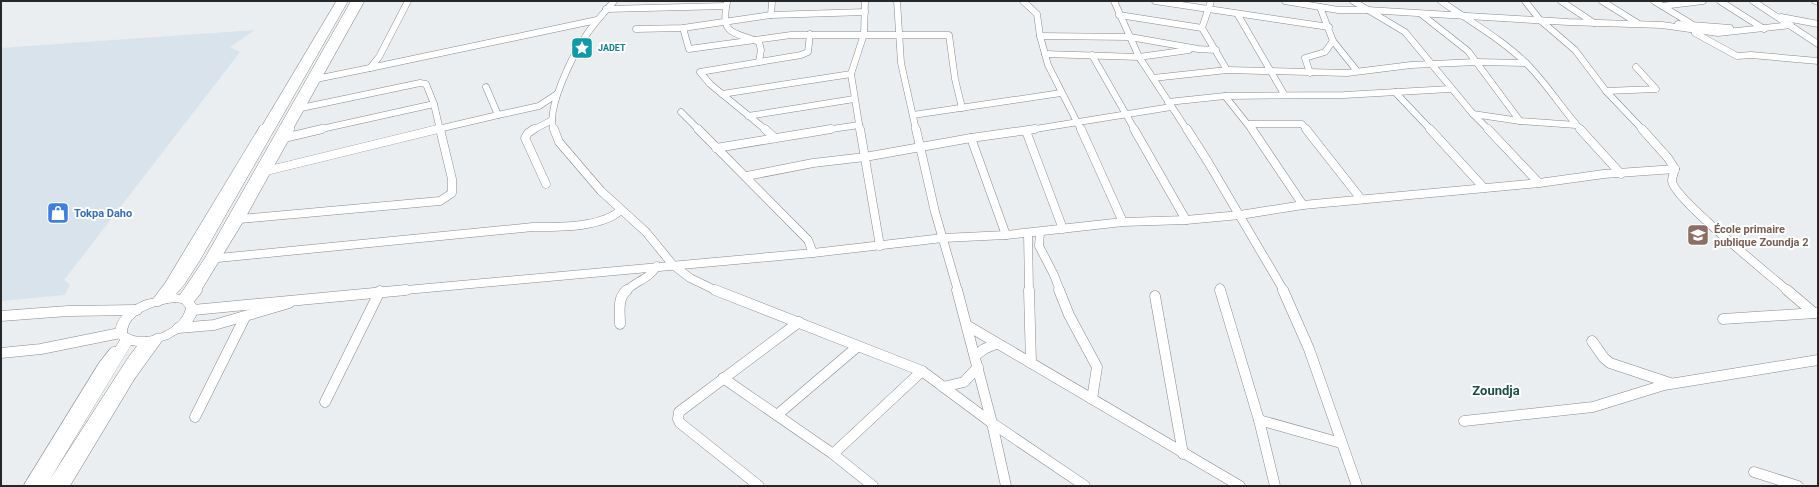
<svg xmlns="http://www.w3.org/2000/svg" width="1819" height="487" font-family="Roboto,sans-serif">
<rect width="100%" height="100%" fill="#eaeef1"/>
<!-- built -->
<path fill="#d9e3ec" d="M255,30L230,47L240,52L64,280L70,284L65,295L1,301V48Z"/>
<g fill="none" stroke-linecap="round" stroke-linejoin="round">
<!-- street-far2 casing -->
<g stroke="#878b8e" stroke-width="7">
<g id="street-far2">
<path d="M897,1L901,63L916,130"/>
<path d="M1023,1L1037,14L1040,36L1048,65L1081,130"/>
<path d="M1114,1L1139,57L1187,130"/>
<path d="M1155,1L1329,27"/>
<path d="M1211,1L1202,28L1227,70"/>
<path d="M1285,1L1338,10H1367L1568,22L1662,25L1718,33L1791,25"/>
<path d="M1353,1L1405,32L1473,114L1489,130"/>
<path d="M1441,1C1469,21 1503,40 1527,64C1547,84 1562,109 1581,130"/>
<path d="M1525,1L1540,20L1575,50L1606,91L1643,130"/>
<path d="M1561,1L1594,23"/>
<path d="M1602,1L1639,24"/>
<path d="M1654,1L1690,23"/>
<path d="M1720,1L1764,29"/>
<path d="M1753,1L1818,44"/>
<path d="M1815,1L1818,2"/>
<path d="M727,2C720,37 734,31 759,42L761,50L759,62"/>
<path d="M1662,6L1703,1"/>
<path d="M1320,7L1333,41L1357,71"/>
<path d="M606,9L726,6"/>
<path d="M1421,14L1468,51L1520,121"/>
<path d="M771,15L772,1"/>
<path d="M1119,15L1202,28"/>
<path d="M1238,15L1284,94"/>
<path d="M1781,17L1818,24"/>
<path d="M1678,24L1730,28"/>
<path d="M683,28L689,49L791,35H949L955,79L962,108"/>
<path d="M636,29L683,28L771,15L865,12"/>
<path d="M1695,33L1737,56L1751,55L1818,61"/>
<path d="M1040,36L1130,37L1198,49L1216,50"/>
<path d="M1045,54L1139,57L1189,50"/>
<path d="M1092,55L1135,130"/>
<path d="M370,68L597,20"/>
<path d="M1310,73L1305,58L1325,52L1333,41"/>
<path d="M1153,78L1227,70L1347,73L1411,65L1476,62L1526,63"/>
<path d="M316,79L370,68L379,57L408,1"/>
<path d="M486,87L498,115L539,106L557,94"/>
<path d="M1606,91L1656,89L1636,67"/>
<path d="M1395,92L1431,130"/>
<path d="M722,94L851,74"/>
<path d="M1225,96L1252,130"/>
<path d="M1168,102L1225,96L1344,95L1450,89"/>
<path d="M301,108L420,83L426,84L434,104L440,130"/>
<path d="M681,112L699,130"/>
<path d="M1473,114L1520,121L1576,125"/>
<path d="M913,115L1061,93"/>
<path d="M748,116L854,99"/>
<path d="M1248,124H1302L1307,130"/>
<path d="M263,130L340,1"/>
<path d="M289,130L361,1"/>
<path d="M317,130L434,104"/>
<path d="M434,130L498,115"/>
<path d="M533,130L552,120"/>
<path d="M554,130C545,110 573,55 585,37C593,24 604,13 614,1"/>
<path d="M766,130L710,84L700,72L801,55L808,52L810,34"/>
<path d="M825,130L859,125"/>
<path d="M860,130L851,74L864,34L865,1"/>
<path d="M1029,130L1171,107"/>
</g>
</g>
<!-- street-far1 casing -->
<g stroke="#878b8e" stroke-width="9">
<g id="street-far1">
<path d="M534,129L528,133L525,138L546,184"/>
<path d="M554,129L559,142L601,191L646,232L673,265L690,278L717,291"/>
<path d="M698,129L808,240L813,253"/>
<path d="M765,129L775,138"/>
<path d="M860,129L880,246"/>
<path d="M916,129L935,212L958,291"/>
<path d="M1081,129L1123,222"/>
<path d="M1134,129L1186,220"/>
<path d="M1187,129L1208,162L1284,291"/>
<path d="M1252,129L1303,205"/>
<path d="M1306,129L1361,199"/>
<path d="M1430,129L1484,188"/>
<path d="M1488,129L1539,183"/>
<path d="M1580,129L1621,174"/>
<path d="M1642,129L1668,158L1675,169"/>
<path d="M1026,131L1063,229"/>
<path d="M284,138L322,129"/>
<path d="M971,138L1006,235"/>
<path d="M716,148L831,129"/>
<path d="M1675,169C1674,172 1672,178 1672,181C1673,198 1770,275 1788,291"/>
<path d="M266,171L438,129"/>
<path d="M747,176L813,163L865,157L971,138L1035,129"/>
<path d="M240,219L440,201L452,193V179L440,129"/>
<path d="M1040,232L1039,246L1054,275L1060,291"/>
<path d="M1028,233L1029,291"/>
<path d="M218,258L533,227C558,227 601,228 621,210"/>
<path d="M1220,288L1221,291"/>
<path d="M165,291L263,129"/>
<path d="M196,291L240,219L290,129"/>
<path d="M395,291L813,253L943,238L1006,235L1123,222L1186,220L1240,215L1303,205L1539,183L1604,174L1675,169"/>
<path d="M626,291C637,280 648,280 657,266"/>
</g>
</g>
<!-- street casing -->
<g stroke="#878b8e" stroke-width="11">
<g id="street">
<path d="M715,290L922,371L992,423L1085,486"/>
<path d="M957,290L992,423L1006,486"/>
<path d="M1029,290L1031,363"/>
<path d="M1059,290L1069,315L1097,367L1092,399"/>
<path d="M1220,290L1259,420L1275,486"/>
<path d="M1283,290L1309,349L1357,486"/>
<path d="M1787,290L1814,313"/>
<path d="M1155,296L1183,454"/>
<path d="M158,301L166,290"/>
<path d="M188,301L197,290"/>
<path d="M193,310L406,290"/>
<path d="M1,316L68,311L137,310"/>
<path d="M1723,319L1815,313"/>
<path d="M620,324C620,312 617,298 627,290"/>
<path d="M968,326L1240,486"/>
<path d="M178,328L214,325L289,303"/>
<path d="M1592,341L1604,358L1610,363L1670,383"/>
<path d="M1,353L41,349L120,333"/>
<path d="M975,356L984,349L996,344"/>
<path d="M723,378L833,454L873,486"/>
<path d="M943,387L964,382L978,367"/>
<path d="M325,402L380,291"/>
<path d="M777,415L857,347"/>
<path d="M195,417L245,317"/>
<path d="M1259,420L1341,443"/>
<path d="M1464,421L1593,407L1664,385L1818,360"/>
<path d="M833,454L922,371"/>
<path d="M1754,472L1798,486"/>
<path d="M29,486L103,366L114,352"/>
<path d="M64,486L131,375L157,339"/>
<path d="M759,486L680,423L678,419L679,412L799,322"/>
</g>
</g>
<!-- secondary casing -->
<g stroke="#878b8e" stroke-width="1">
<path id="secondary" d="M340,1H348L200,260L184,285L176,294L180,295L205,258L351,1H359L216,259L190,297L198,307L196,316L189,327L168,339L152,344L136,364L62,486H47L49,482L47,486H32L120,340L115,335C115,317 130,306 146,300C151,299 157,298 161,296C167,292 172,284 176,279ZM175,302L182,303L186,308C182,329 146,345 127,333C127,312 158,304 175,302ZM131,345L137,346L128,358L49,481Z"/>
</g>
<!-- street-far2 -->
<use href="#street-far2" stroke="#fff" stroke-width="6"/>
<!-- street-far1 -->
<use href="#street-far1" stroke="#fff" stroke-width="8"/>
<!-- street -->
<use href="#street" stroke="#fff" stroke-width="10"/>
<!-- secondary -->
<use href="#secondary" fill="#fff" fill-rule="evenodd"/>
</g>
<!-- icons -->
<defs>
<g id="sight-square" transform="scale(1.15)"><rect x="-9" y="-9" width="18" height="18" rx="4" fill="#0f9aa8" stroke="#fff"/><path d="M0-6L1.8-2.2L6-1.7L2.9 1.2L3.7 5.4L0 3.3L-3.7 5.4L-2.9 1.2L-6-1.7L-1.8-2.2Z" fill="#fff"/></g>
<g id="shop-square" transform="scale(1.15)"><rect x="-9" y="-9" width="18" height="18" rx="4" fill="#3f7fe0" stroke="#fff"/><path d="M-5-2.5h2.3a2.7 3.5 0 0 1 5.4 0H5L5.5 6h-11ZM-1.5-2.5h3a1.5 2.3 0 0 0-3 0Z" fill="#fff"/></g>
<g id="school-square" transform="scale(1.15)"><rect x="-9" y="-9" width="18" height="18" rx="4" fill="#8d6e63" stroke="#fff"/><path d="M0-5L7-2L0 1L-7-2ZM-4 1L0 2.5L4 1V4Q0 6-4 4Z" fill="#fff"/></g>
</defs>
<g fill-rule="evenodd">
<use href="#sight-square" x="582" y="48"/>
<use href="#shop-square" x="58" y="213"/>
<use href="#school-square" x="1698" y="235"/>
</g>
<g text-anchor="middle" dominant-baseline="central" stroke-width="4" stroke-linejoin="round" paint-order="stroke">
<!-- far-culture labels -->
<g font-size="9" font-weight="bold" fill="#0d838f" stroke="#fff" text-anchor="start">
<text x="598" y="48">JADET</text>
</g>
<!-- shop labels -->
<g font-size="11" font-weight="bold" fill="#366cbe" stroke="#fff" text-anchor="start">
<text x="74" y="213">Tokpa Daho</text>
</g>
<!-- education labels -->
<g font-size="11" font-weight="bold" fill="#785e54" stroke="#fff" text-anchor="start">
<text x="1714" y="229">École primaire<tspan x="1714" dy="13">publique Zoundja 2</tspan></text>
</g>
<!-- quarter labels -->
<g font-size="13" font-weight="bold" fill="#194f44" stroke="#fff">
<text x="1496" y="390">Zoundja</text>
</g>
</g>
<!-- border -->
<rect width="1819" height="487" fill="none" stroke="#262729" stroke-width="4"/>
</svg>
